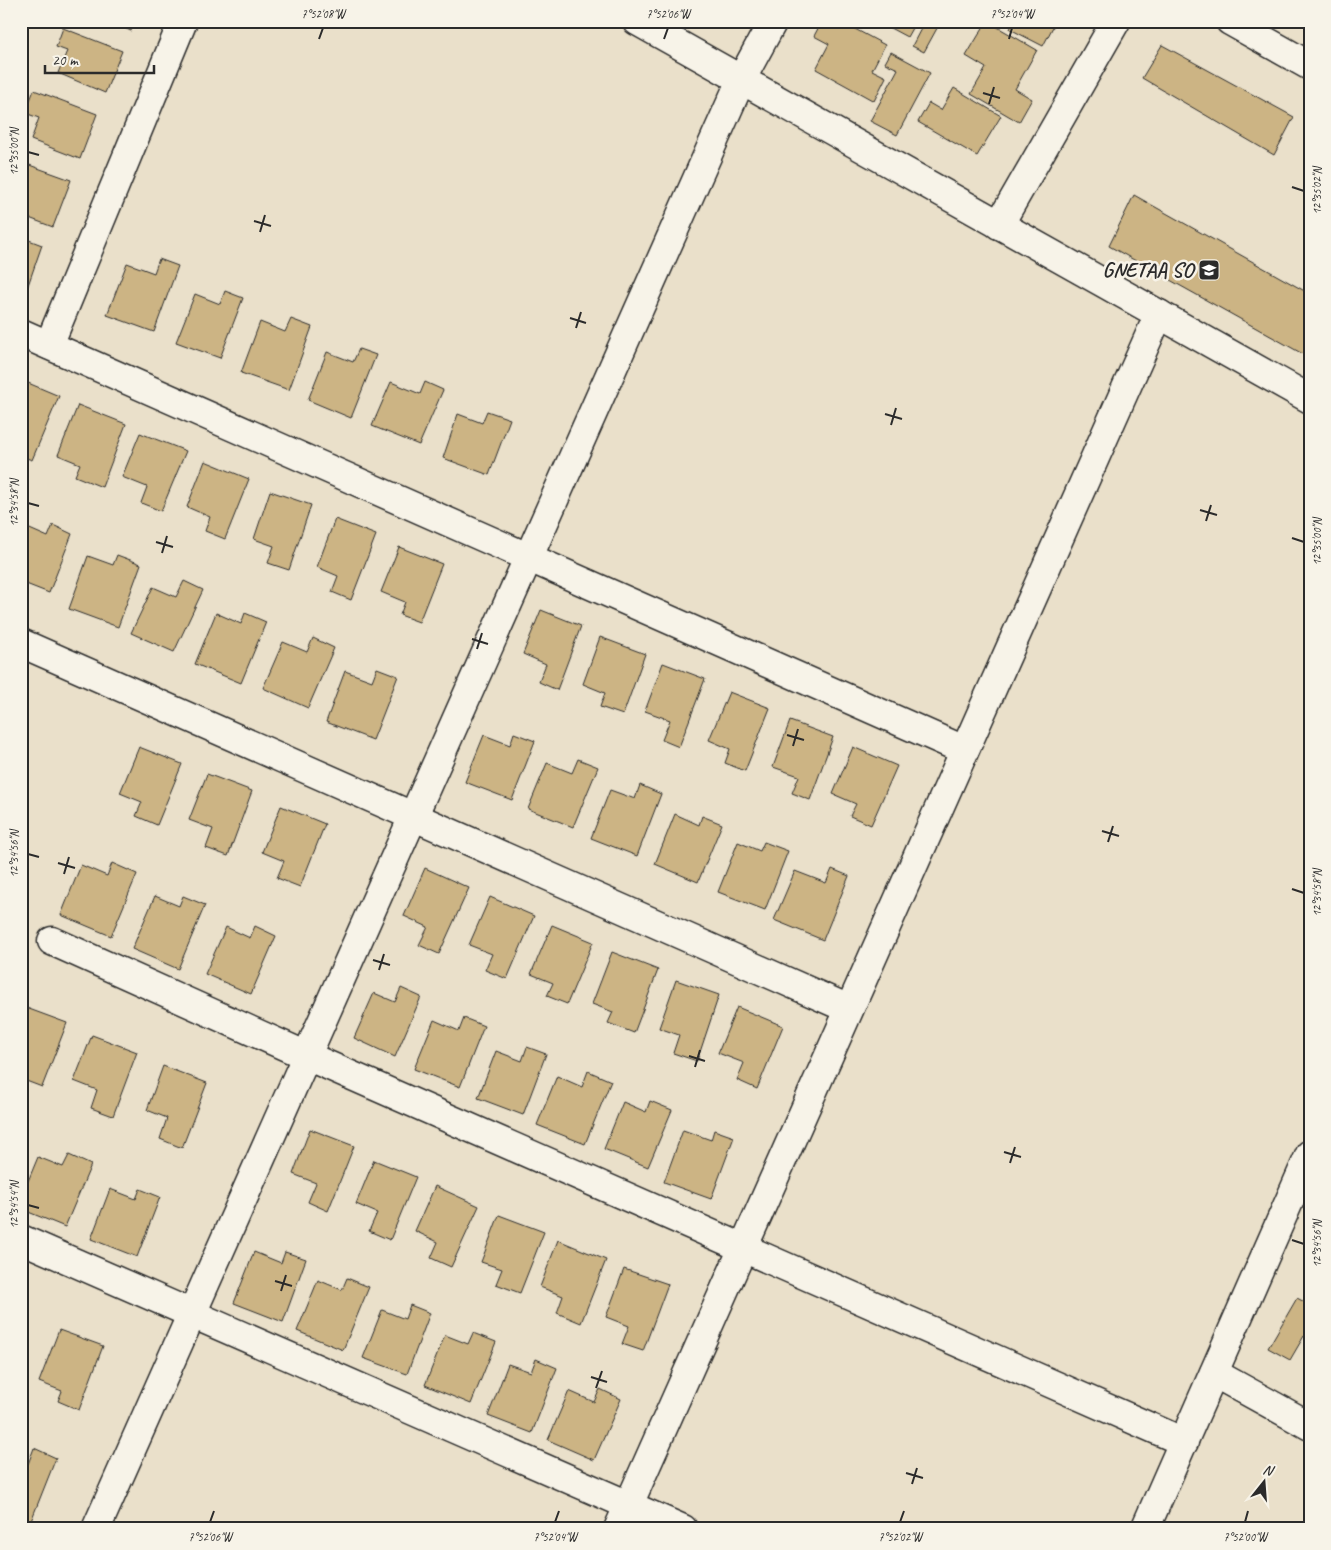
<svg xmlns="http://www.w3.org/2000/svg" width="1331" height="1550" font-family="Caveat,sans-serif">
<rect width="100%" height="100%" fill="#eae0ca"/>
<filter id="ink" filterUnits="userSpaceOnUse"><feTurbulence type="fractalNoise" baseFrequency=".02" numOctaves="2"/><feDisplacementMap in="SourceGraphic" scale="10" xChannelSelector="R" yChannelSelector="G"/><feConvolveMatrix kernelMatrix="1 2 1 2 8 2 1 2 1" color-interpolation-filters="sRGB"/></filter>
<g filter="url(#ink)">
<!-- building -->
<g fill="#ccb484" stroke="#2b2b2b">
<path d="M108,21H134L131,31Z"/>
<path d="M822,21H840L885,45L872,70L886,77L874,101L816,69L829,44L814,36Z"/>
<path d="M877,21H916L907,37Z"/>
<path d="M925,21H941L924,52L912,46Z"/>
<path d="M987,21L1037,50L1015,89L1032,99L1019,122L971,94L986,68L966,56Z"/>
<path d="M1014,21H1056L1043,46L1010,29Z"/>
<path d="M63,28L122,51L105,93L58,73L67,51L56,47Z"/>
<path d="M1162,45L1294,117L1274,155L1142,78Z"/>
<path d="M891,52L930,73L897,135L870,121L898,69L885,63Z"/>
<path d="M954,88L1001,116L977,156L918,122L929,103L941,110Z"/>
<path d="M34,90L97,114L80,159L31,140L39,118L25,113Z"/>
<path d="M21,162L71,180L53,227L21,215Z"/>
<path d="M1134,195L1310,294V358L1109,246Z"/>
<path d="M21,237L42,245L26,291L21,289Z"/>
<path d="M159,259L178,266L154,332L107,315L127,263L154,273Z"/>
<path d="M225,291L243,298L220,358L176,342L195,294L220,304Z"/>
<path d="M291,319L312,327L289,390L241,373L260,322L285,332Z"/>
<path d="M359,349L376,355L351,418L308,400L327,352L353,362Z"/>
<path d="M21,380L59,396L32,460L21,456Z"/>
<path d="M391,382L420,394L425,382L443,390L419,445L372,426Z"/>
<path d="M78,405L126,424L102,487L75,476L80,464L58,455Z"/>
<path d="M487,411L510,419L489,475L443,458L458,414L482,423Z"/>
<path d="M140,433L186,451L161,511L141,503L147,487L122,477Z"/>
<path d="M205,461L249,479L225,539L205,531L210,517L187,507Z"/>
<path d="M270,491L311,505L289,570L268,563L274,546L254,539Z"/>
<path d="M335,519L376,535L351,600L332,592L338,576L317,567Z"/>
<path d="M53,525L72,534L49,593L21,582V536L25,527L48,537Z"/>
<path d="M399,547L442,564L419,622L400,615L405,602L381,592Z"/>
<path d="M117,555L141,564L118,627L69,609L88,556L113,565Z"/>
<path d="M184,581L203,590L174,652L131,633L153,587L176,597Z"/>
<path d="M541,610L581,626L557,690L539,682L546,664L523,654Z"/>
<path d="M216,613L241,624L245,613L266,622L241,683L195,664Z"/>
<path d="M600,637L645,654L623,715L600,707L605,693L583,684Z"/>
<path d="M313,638L334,648L308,708L263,688L283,642L307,652Z"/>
<path d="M663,663L705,679L679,747L662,740L670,720L645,711Z"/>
<path d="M377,668L398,676L373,740L326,722L345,671L372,681Z"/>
<path d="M729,692L770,708L745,771L725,763L730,749L709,740Z"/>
<path d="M790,721L833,737L810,800L792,793L799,776L773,767Z"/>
<path d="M514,733L535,741L512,800L465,782L484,735L510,745Z"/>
<path d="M139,747L182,764L157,825L136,816L142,802L120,793Z"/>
<path d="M853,747L897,766L871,825L850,816L856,804L833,794Z"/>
<path d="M578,759L598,767L573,827L528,809L547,763L572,773Z"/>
<path d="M207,774L252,791L228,856L206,848L213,829L189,820Z"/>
<path d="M640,785L661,794L637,856L591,838L610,790L635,799Z"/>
<path d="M281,806L325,824L300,887L277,878L284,861L262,852Z"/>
<path d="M675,814L699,825L702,816L722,824L698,882L655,864Z"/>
<path d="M738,842L760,851L764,842L788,851L765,910L718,892Z"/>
<path d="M112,863L137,874L111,936L61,915L81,865L107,876Z"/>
<path d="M425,868L469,888L439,954L419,945L428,927L404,916Z"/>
<path d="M832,869L849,876L823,940L774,920L795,871L826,883Z"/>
<path d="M155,896L179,906L183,896L205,905L178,969L132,949Z"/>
<path d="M490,897L534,916L507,979L485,970L492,954L469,945Z"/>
<path d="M552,925L593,942L567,1004L547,996L553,983L531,974Z"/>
<path d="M255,926L276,936L251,994L205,974L226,927L250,938Z"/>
<path d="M612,952L658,970L634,1033L608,1023L613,1012L592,1004Z"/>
<path d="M676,980L719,995L697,1061L673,1053L679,1035L659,1028Z"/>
<path d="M401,988L421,997L395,1057L354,1038L374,993L395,1002Z"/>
<path d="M21,1006L67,1023L42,1087L21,1079V1070L24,1062L21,1061Z"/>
<path d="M737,1007L783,1026L757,1089L737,1080L744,1063L718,1053Z"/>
<path d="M464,1018L484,1026L460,1087L414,1069L434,1020L459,1031Z"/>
<path d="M92,1035L137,1052L113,1116L91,1108L97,1090L74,1081Z"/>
<path d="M527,1047L546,1054L523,1115L478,1098L496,1051L522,1061Z"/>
<path d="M163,1066L207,1083L182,1148L160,1139L167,1118L147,1110Z"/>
<path d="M588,1071L611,1081L585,1144L537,1125L557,1076L582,1087Z"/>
<path d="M650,1101L672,1110L648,1167L604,1149L623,1102L646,1112Z"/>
<path d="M310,1129L354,1146L328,1211L308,1202L316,1183L293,1174Z"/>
<path d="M683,1130L711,1140L714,1130L734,1137L711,1199L664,1182Z"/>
<path d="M69,1155L91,1165L65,1227L21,1209V1198L38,1157L63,1167Z"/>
<path d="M374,1160L416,1177L390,1240L369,1231L377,1213L356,1204Z"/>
<path d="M435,1186L479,1206L451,1267L431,1258L438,1242L415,1231Z"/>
<path d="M110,1189L136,1199L140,1189L160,1197L137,1257L91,1239Z"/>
<path d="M499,1215L544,1232L520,1293L496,1284L502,1269L481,1262Z"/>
<path d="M558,1240L606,1260L581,1323L557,1313L563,1296L540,1287Z"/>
<path d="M254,1252L281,1263L285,1252L306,1259L283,1322L234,1303Z"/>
<path d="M624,1269L668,1284L643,1351L622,1344L629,1326L606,1317Z"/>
<path d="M347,1278L369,1287L343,1350L297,1331L318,1280L342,1290Z"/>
<path d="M1297,1298L1310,1305V1340L1304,1336L1290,1360L1268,1348Z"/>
<path d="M410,1305L430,1313L407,1374L363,1358L382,1310L405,1319Z"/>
<path d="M59,1330L103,1346L79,1410L58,1401L62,1391L39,1382Z"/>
<path d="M473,1333L496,1342L471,1404L425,1385L445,1335L468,1344Z"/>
<path d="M536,1359L557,1368L532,1433L488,1416L508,1364L531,1372Z"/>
<path d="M600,1389L621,1399L594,1460L548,1440L569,1391L594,1402Z"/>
<path d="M34,1448L56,1458L31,1521L21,1517V1461L28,1464Z"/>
</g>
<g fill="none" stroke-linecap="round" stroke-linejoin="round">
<!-- minor casing -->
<g stroke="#2b2b2b" stroke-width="31">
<g id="minor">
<path d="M637,21L1310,399"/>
<path d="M1230,21L1310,66"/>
<path d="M999,225L1116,21"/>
<path d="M21,333L964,750"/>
<path d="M49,345L183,21"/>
<path d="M21,643L849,1009"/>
<path d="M52,941L307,1056L1184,1442"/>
<path d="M21,1239L683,1529"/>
<path d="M1214,1373L1310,1426"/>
<path d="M96,1529L741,80L773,21"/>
<path d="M618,1529L1159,314"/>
<path d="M1145,1529L1310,1154"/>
</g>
</g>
<!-- minor -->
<use href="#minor" stroke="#f7f3e8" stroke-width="28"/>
</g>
</g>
<!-- ticks -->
<path fill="none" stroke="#2b2b2b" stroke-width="2" d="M319,39L323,28M664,39L668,28M1009,39L1012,28M983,93L1000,98M989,104L994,87M28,152L39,155M1292,187L1304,191M254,221L271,226M260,232L265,215M570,318L586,323M576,328L581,312M885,414L902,419M891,425L896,408M28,503L39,506M1200,510L1217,515M1206,521L1211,505M1292,538L1304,542M156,542L173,547M162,553L167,536M472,639L488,644M477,649L482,633M787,735L804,740M793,746L798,729M1102,831L1119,836M1108,842L1113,826M28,854L39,857M58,863L75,868M64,874L69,857M1292,889L1304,893M373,960L390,965M379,970L384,954M689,1056L705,1061M695,1067L700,1050M1004,1152L1021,1157M1010,1163L1015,1147M28,1205L39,1208M1292,1240L1304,1244M275,1281L292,1286M281,1291L286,1275M591,1377L607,1382M596,1388L602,1371M906,1473L923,1478M912,1484L917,1468M210,1522L214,1511M555,1522L559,1511M900,1522L904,1511M1245,1522L1248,1511"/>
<!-- icons -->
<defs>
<g id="school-square" transform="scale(1.125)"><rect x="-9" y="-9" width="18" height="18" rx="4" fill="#2b2b2b" stroke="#f7f3e8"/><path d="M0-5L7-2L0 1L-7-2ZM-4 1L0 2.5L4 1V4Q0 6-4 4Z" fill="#fff"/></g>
</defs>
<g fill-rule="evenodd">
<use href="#school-square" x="1209" y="270"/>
</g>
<g text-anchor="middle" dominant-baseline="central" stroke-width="5" stroke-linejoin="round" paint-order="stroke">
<!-- poi labels -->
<g font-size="21" font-weight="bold" fill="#2b2b2b" stroke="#f7f3e8" text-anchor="end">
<text x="1193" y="270">GNETAA SO</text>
</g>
</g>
<!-- margin -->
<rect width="1331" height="1550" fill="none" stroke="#f7f3e8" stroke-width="55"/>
<!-- north arrow -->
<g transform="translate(1264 1482) rotate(17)" stroke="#f7f3e8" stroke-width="4" paint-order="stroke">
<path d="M0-4L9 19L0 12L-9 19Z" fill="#2b2b2b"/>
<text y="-8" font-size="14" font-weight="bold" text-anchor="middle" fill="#2b2b2b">N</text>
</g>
<!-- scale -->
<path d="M45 65v8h109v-8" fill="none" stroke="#2b2b2b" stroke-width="2.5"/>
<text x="52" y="65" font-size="15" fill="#2b2b2b" stroke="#f7f3e8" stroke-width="4" paint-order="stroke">20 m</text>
<rect x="28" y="28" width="1276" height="1494" fill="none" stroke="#2b2b2b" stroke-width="2"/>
<g font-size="12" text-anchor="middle" fill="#2b2b2b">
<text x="323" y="18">7°52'08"W</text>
<text x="668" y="18">7°52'06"W</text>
<text x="1012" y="18">7°52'04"W</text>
<text transform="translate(14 152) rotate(-90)" y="4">12°35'00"N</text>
<text transform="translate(1317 191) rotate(-90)" y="4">12°35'02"N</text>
<text transform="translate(14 503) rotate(-90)" y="4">12°34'58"N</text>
<text transform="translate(1317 542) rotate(-90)" y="4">12°35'00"N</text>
<text transform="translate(14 854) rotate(-90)" y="4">12°34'56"N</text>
<text transform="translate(1317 893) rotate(-90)" y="4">12°34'58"N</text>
<text transform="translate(14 1205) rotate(-90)" y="4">12°34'54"N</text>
<text transform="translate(1317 1244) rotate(-90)" y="4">12°34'56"N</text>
<text x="210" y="1541">7°52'06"W</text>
<text x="555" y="1541">7°52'04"W</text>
<text x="900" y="1541">7°52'02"W</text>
<text x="1245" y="1541">7°52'00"W</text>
</g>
</svg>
